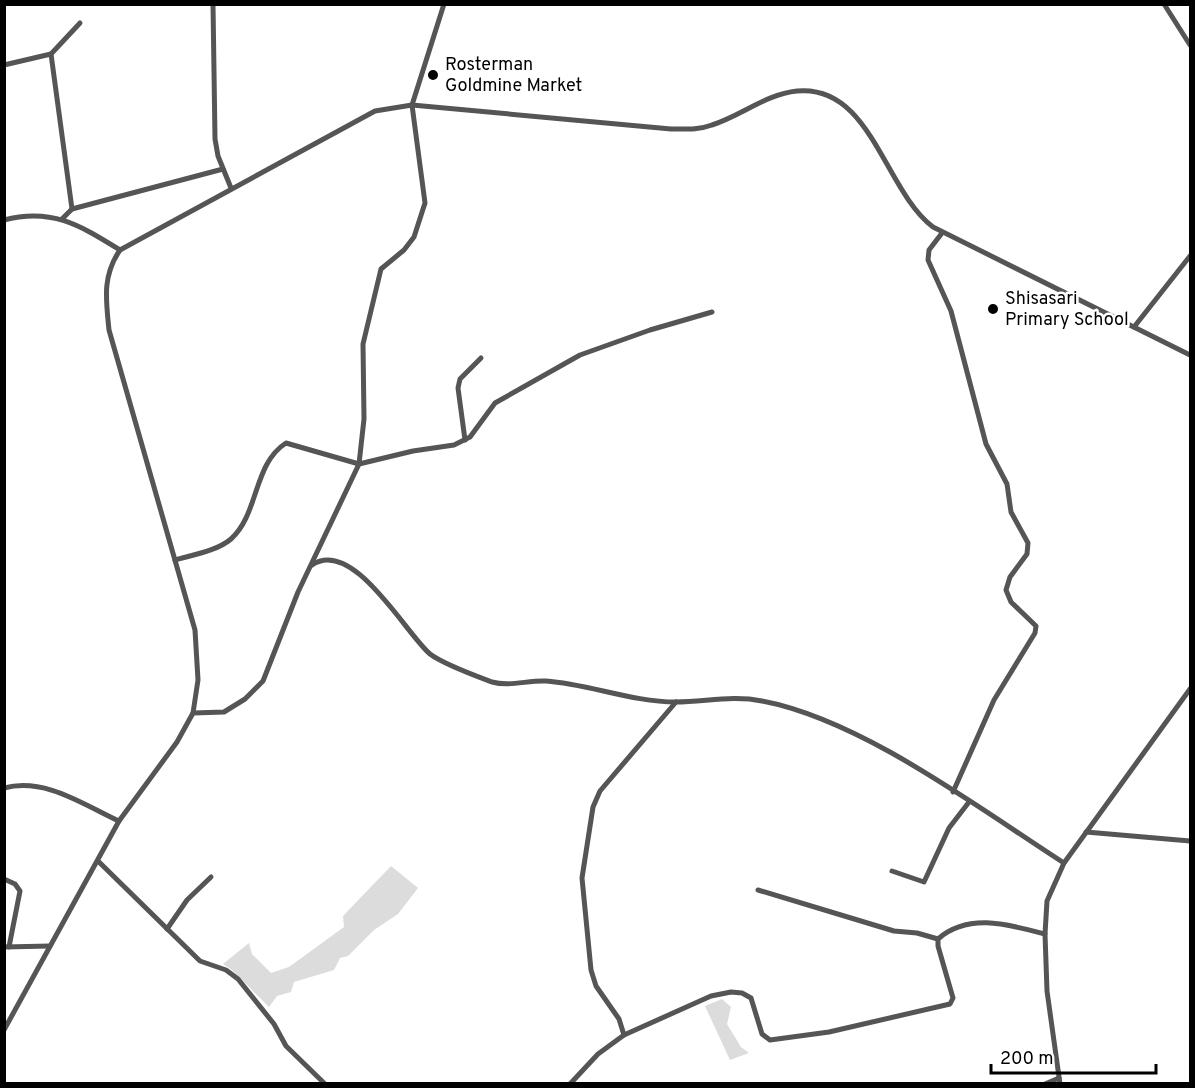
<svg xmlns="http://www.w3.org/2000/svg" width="1195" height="1088" font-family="Overpass,sans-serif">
<rect width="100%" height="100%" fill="#fff"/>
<!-- green -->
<g fill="#dcdcdc">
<path d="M391,866L418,888L398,914L374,930L348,956L340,958L334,970L294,982L291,992L277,996L269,1007L232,970L223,964L249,943L252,954L271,973L289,967L344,927L343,916Z"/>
<path d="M722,999L731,1007L727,1024L741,1047L749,1053L730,1060L705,1006Z"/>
</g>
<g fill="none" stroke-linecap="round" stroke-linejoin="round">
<!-- minor -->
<g stroke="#555" stroke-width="5">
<path d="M213,4L215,139L218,156L231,188"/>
<path d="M1164,4L1190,45"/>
<path d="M51,54L72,209"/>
<path d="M4,65L51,54L80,23"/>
<path d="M62,219L72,209L223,169"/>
<path d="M4,220C52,207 81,226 120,250"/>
<path d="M942,233L929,250L928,260L951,311L986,444L1007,484L1011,512L1028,543L1027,554L1010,577L1006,590L1011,602L1036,626L1035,633L994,700L953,792"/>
<path d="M1134,327L1190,256"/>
<path d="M465,440L458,388L460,379L481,358"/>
<path d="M175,560C192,555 217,551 231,539C259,514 253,464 286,443L359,464L413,451L454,445L470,437L495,403L580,355L650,330L712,312"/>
<path d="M312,565C353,537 406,634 430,654C443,664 476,676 492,682C510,687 528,680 546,681C589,684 632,702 676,702C705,702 732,695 762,701C862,720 977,807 1064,863"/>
<path d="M193,713L224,712L245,699L263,681L298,592L359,464L364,419L363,344L381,269L404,250L414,237L425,203L412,105L444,4"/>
<path d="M4,788C45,777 84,805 119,821"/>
<path d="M1086,832L1190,841"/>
<path d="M98,861L200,961L226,970L238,979L274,1024L286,1046L325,1084"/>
<path d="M892,871L924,882L949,828L969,802"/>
<path d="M4,879L15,884L20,891L9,947"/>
<path d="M758,890L894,931L917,933L938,939"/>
<path d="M167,929L187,900L211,877"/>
<path d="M4,947L50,946"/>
<path d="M4,1030L119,821L177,742L193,713L198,680L195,630L109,330C106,300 102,276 120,250L375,111L412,105L671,129C685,129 699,130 712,125C741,116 766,94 797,91C871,84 884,190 933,227L1190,355"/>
<path d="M624,1035L619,1019L596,986L591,970L582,878L593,807L600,791L676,702"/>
<path d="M570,1084L598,1054L624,1035L711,996L731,992L742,993L751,998L762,1034L770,1040L829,1032L950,1004L953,998L938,946V939C969,912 1010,925 1045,934"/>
<path d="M1045,1084L1059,1078"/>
<path d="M1060,1084L1047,991L1045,934L1047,901L1064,863L1190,689"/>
</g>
</g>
<!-- markers -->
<g fill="#000" stroke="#fff" stroke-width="2">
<circle cx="433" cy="75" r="6"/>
<circle cx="993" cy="309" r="6"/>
</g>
<g text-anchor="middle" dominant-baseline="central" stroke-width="5" stroke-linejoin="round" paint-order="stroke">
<!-- poi labels -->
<g font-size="18" fill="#000" stroke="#fff" text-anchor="start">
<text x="445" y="65">Rosterman<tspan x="445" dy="21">Goldmine Market</tspan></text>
<text x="1005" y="299">Shisasari<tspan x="1005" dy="21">Primary School</tspan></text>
</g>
</g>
<!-- border -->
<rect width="1195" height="1088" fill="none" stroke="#000000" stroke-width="12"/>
<!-- scale -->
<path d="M991 1064v9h165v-9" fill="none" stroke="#000000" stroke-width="3"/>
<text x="1000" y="1064" font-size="18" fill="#000000" stroke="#ffffff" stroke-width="4.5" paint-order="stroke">200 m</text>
</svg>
